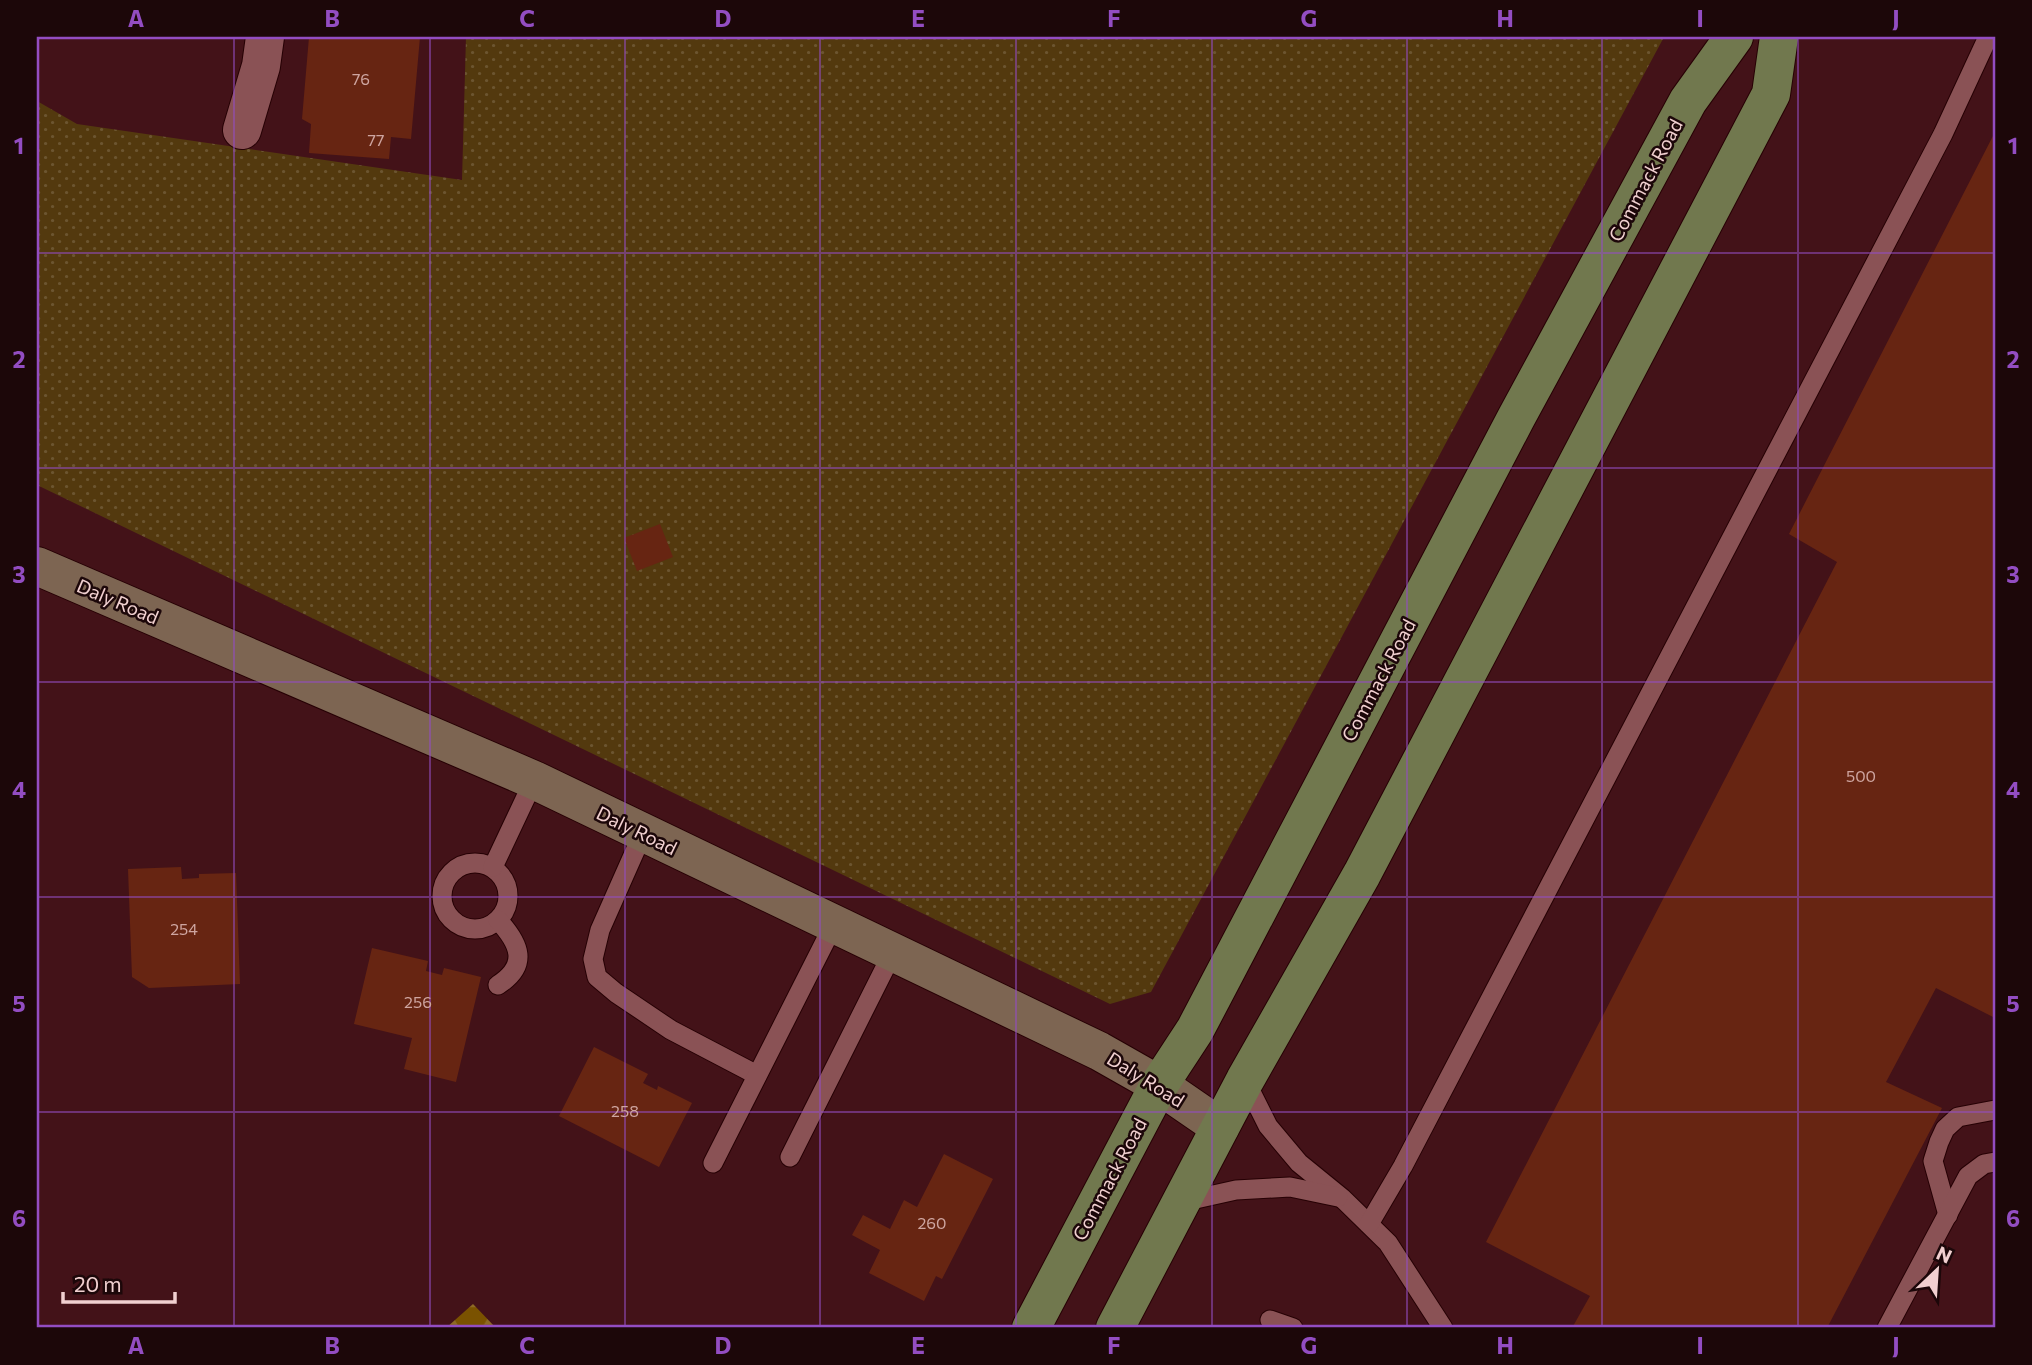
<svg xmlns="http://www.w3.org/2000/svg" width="2032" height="1365" font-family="Commissioner,sans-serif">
<defs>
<pattern id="grass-dots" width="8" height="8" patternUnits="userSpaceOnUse" patternTransform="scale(1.75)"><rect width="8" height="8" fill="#53390e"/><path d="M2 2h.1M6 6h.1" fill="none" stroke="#6c5530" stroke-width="1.8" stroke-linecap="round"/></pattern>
<pattern id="forest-firs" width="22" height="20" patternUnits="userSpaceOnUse" patternTransform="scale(1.75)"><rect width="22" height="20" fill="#7a5200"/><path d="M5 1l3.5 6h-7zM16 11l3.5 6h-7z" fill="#8d6a24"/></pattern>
</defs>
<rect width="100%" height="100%" fill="#431218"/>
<!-- grass -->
<path fill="url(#grass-dots)" d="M466,37H1664L1151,992L1110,1004L37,485V101L77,124L462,180Z"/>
<!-- forest -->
<path fill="url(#forest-firs)" d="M473,1304L496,1328H446Z"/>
<!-- building -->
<g fill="#672512">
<path d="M309,37H420L411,139L391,137L389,159L309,153L311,124L302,119Z"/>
<path d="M1995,132V1018L1936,988L1886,1082L1942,1108L1827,1328H1572L1590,1296L1486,1242L1837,562L1789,534Z"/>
<path d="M660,524L673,557L637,571L624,538Z"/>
<path d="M181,867L182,879L199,878V874L236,873L240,984L149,988L132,977L128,869Z"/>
<path d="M372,948L428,961L426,971L442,975L444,968L481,977L456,1082L404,1069L412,1038L354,1024Z"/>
<path d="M594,1047L648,1074L643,1083L657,1090L658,1086L692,1103L659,1167L559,1116Z"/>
<path d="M944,1154L993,1179L942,1279L936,1276L924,1301L869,1273L880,1250L852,1235L863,1215L890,1229L904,1200L917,1207Z"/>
</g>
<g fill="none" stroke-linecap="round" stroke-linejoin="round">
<!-- service casing -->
<g stroke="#260004" stroke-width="21">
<g id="service">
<path d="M643,833L600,930L593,959L597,977L616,993L671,1030L757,1075"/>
<circle cx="475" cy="896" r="33"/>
<path d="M493,867L534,780"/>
<path d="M498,985C529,965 520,944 498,920"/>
<path d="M1245,1080L1268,1126L1299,1163L1342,1198L1388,1243L1443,1328"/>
<path d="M790,1157L893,952"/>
<path d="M713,1163L834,924"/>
<path d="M1182,1202L1236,1190L1290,1187L1338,1197"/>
<path d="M1948,1215L1933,1161L1939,1142L1945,1129L1958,1117L1995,1110"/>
<path d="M1369,1224L1403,1166L1943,134L1988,37"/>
<path d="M1270,1320L1293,1328"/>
<path d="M1887,1328L1968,1176L1984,1164L1995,1162"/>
</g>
</g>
<!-- minor casing -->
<g stroke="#260004" stroke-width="40">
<path id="minor" d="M242,130L261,66L265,37"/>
</g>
<!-- secondary casing -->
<g stroke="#260004" stroke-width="40">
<path id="secondary" d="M37,566L534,780L1099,1051L1159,1085L1220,1127"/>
</g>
<!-- primary casing -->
<g stroke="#260004" stroke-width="40">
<g id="primary">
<path d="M1031,1328L1159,1085L1195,1030L1516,418L1688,101L1734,37"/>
<path d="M1115,1328L1245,1080L1362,874L1771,94L1779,37"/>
</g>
</g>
<!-- service -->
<use href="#service" stroke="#8a5255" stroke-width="19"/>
<!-- minor -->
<use href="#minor" stroke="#8a5255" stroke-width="38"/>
<!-- secondary -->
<use href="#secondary" stroke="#7d6552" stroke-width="38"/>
<!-- primary -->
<use href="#primary" stroke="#71784e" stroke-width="38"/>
</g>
<!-- grid -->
<path fill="none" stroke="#934dc2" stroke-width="2" stroke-opacity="0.55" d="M234,37V1328M430,37V1328M625,37V1328M820,37V1328M1016,37V1328M1212,37V1328M1407,37V1328M1602,37V1328M1798,37V1328M37,253H1995M37,468H1995M37,682H1995M37,897H1995M37,1112H1995"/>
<g text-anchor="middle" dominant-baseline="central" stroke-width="5" stroke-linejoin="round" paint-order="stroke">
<!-- number labels -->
<g font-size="16" fill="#cea5a0">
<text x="361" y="78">76</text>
<text x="376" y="139">77</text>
<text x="1861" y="775">500</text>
<text x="184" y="928">254</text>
<text x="418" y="1001">256</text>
<text x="625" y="1110">258</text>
<text x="932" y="1222">260</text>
</g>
<!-- street labels -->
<g font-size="19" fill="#f1d0d0" stroke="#1c0709">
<text transform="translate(1645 180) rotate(-62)">Commack Road</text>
<text transform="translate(118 601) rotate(23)">Daly Road</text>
<text transform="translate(1378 680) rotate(-62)">Commack Road</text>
<text transform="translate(637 830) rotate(26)">Daly Road</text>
<text transform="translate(1146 1079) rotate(32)">Daly Road</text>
<text transform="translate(1109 1179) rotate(-62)">Commack Road</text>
</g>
</g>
<!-- border -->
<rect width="2032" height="1365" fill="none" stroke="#1c0709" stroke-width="77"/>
<!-- north arrow -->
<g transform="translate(1937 1270) rotate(25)" stroke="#1c0709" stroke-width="5" paint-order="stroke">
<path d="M0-5L12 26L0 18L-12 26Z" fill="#f1d0d0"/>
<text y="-10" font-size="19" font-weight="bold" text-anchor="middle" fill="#f1d0d0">N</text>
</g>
<!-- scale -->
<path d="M63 1292v10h112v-10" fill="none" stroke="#f1d0d0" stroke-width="3.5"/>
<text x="74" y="1292" font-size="21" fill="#f1d0d0" stroke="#1c0709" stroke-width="5" paint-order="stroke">20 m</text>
<rect x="38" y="38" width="1956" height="1288" fill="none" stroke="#934dc2" stroke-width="2.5"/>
<g font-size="23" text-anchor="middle" font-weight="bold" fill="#934dc2">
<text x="136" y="27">A</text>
<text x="332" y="27">B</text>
<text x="527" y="27">C</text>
<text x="723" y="27">D</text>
<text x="918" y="27">E</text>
<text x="1114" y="27">F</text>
<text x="1309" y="27">G</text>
<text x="1505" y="27">H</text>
<text x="1700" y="27">I</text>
<text x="1896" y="27">J</text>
<text x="19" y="154">1</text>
<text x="2013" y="154">1</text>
<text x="19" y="368">2</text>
<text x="2013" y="368">2</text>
<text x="19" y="583">3</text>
<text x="2013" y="583">3</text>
<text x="19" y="798">4</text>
<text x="2013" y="798">4</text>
<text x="19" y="1012">5</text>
<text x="2013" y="1012">5</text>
<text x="19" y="1227">6</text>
<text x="2013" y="1227">6</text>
<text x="136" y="1354">A</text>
<text x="332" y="1354">B</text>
<text x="527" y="1354">C</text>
<text x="723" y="1354">D</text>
<text x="918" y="1354">E</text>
<text x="1114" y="1354">F</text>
<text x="1309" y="1354">G</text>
<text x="1505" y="1354">H</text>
<text x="1700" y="1354">I</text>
<text x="1896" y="1354">J</text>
</g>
</svg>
